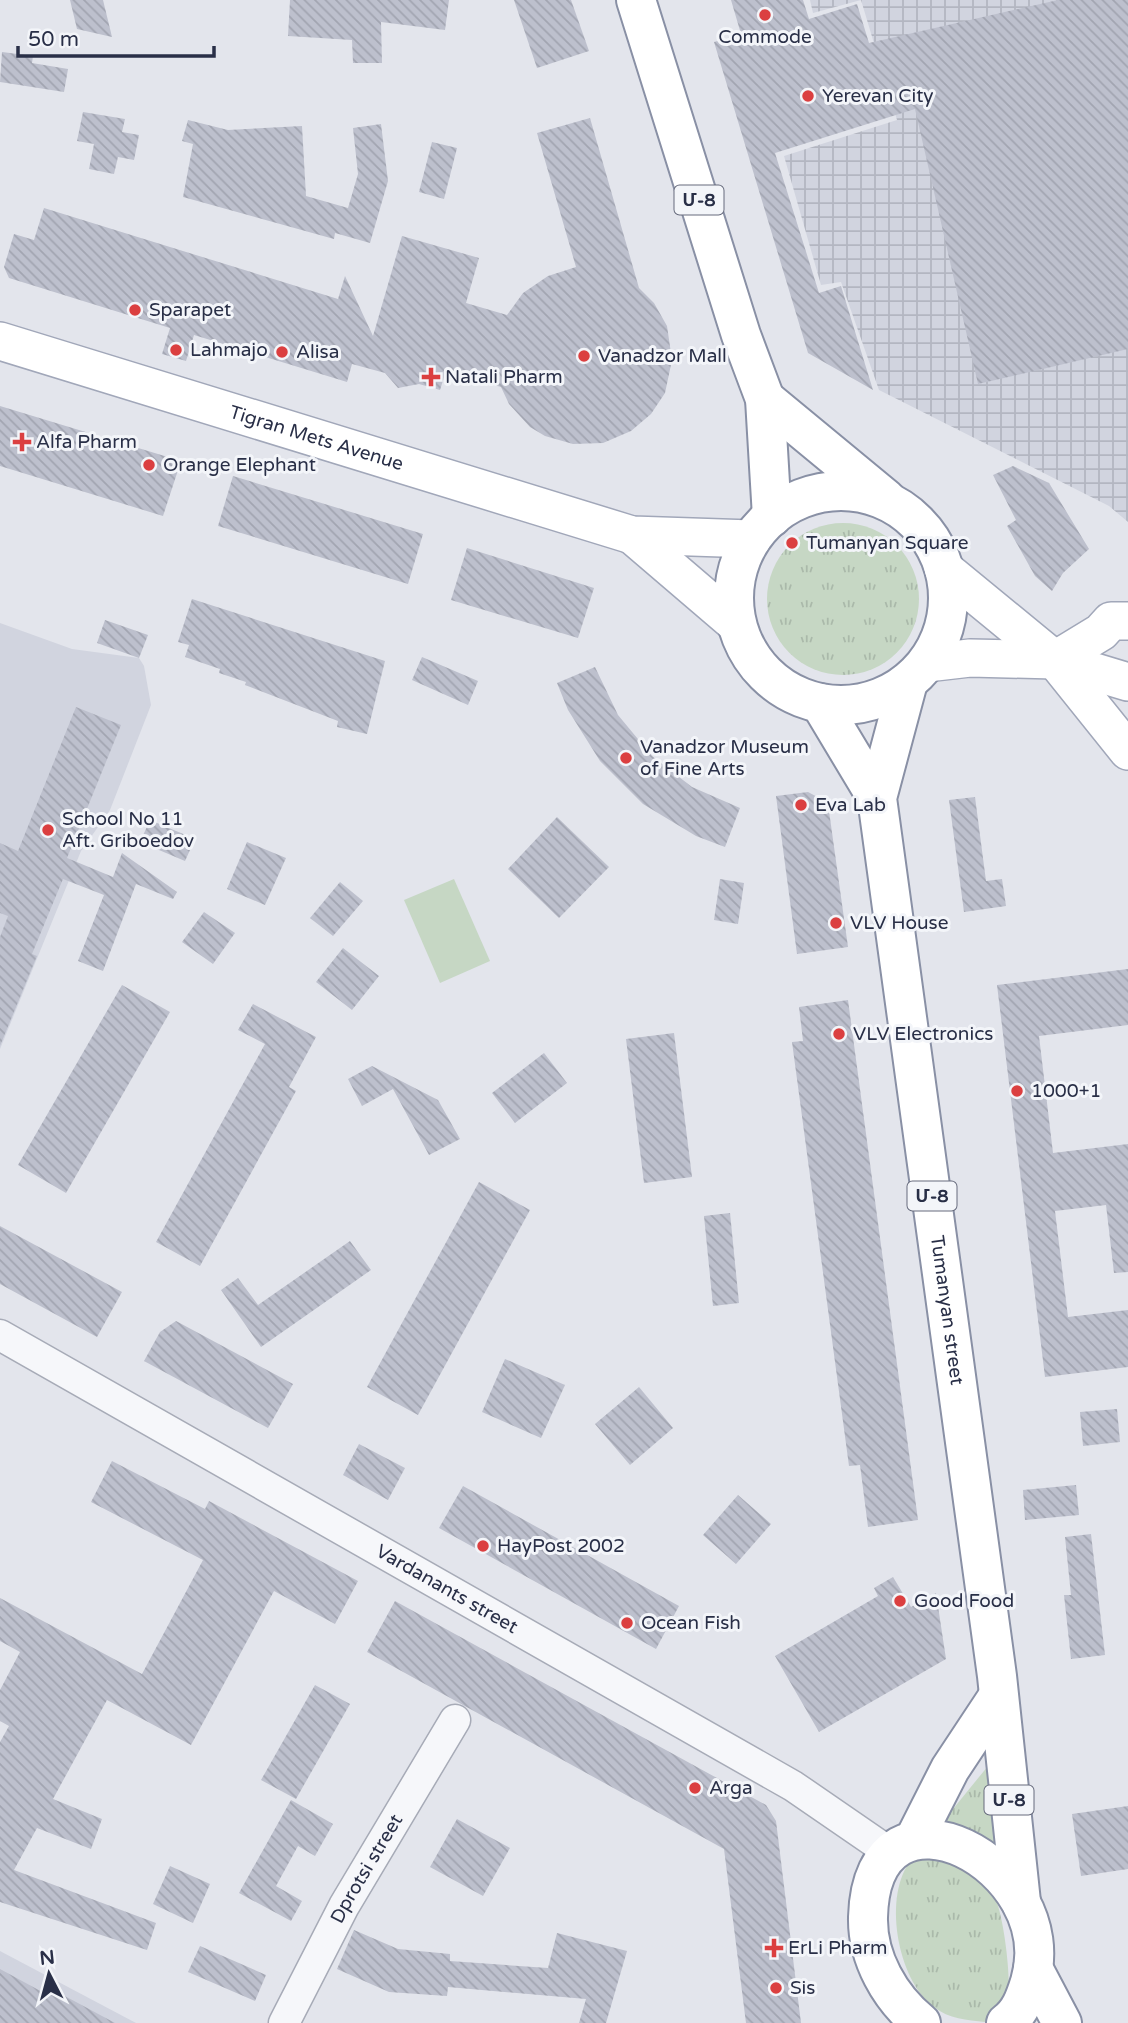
<svg xmlns="http://www.w3.org/2000/svg" width="1128" height="2023" font-family="'Varela Round','Noto Sans Armenian',sans-serif">
<defs>
<pattern id="industrial-grid" width="8" height="8" patternUnits="userSpaceOnUse" patternTransform="scale(1.75)"><rect width="8" height="8" fill="#d1d4df"/><path d="M0 4h8M4 0v8" fill="none" stroke="#b3b6c1"/></pattern>
<pattern id="grass-tufts" width="24" height="20" patternUnits="userSpaceOnUse" patternTransform="scale(1.75)"><rect width="24" height="20" fill="#c6d7c4"/><path d="M3 7l-1-3M5 7V3M7 7l1-3M15 17l-1-3M17 17v-4M19 17l1-3" fill="none" stroke="#aab9aa"/></pattern>
<pattern id="building-back-hatch" width="6" height="6" patternUnits="userSpaceOnUse" patternTransform="scale(1.75)"><rect width="6" height="6" fill="#bdc0cd"/><path d="M-1 5l2 2M0 0l6 6M5-1l2 2" fill="none" stroke="#a2a5b1"/></pattern>
</defs>
<rect width="100%" height="100%" fill="#e3e5ec"/>
<!-- built -->
<g fill="#d1d4df">
<path d="M0,623L72,649L139,658L144,666L151,705L110,810L81,851L0,1049Z"/>
<path d="M0,1951L136,2023H0Z"/>
</g>
<!-- industrial -->
<path fill="url(#industrial-grid)" d="M810,0H1128V522L1109,506L879,390L841,282L821,285L784,156L897,120L861,0L813,13Z"/>
<!-- grass -->
<g fill="url(#grass-tufts)">
<circle cx="843" cy="599" r="76"/>
<path d="M988,1766L1001,1856L944,1820Z"/>
<path d="M946,1855C962,1866 985,1880 995,1898C1003,1912 1013,1985 1007,1999C1003,2010 994,2016 985,2022C967,2020 949,2019 934,2007C897,1980 882,1894 912,1859Z"/>
</g>
<!-- pitch -->
<path fill="#c6d7c4" d="M454,879L490,961L440,983L404,900Z"/>
<!-- building -->
<g fill="url(#building-back-hatch)">
<path d="M70,0H103L112,37L77,29Z"/>
<path d="M290,0H449L445,30L381,22L382,63H353L352,40L288,36Z"/>
<path d="M514,0H571L589,51L537,68Z"/>
<path d="M731,0H803L809,19L857,4L869,43L1058,0H1128V349L978,384L915,109L775,153L819,293L841,286L873,390L808,353L714,42L741,34Z"/>
<path d="M2,52L33,56L32,63L68,69L64,92L0,82Z"/>
<path d="M83,112L125,119L122,132L139,135L134,160L118,157L114,174L89,169L94,144L77,141Z"/>
<path d="M590,118L639,288L654,303L667,326L672,360L665,393L651,414L631,431L603,443L573,444L545,436L530,427L509,404L501,387L446,371L440,390L419,384L398,388L385,373L352,364L347,382L194,335L186,361L162,354L170,328L9,278L4,267L14,234L34,240L44,208L338,299L345,276L373,336L402,236L479,258L466,303L507,315L523,293L548,276L576,267L537,133Z"/>
<path d="M188,120L228,130L302,126L306,196L348,208L358,174L353,128L381,124L388,181L370,243L335,233L334,239L183,197L193,144L182,141Z"/>
<path d="M432,142L457,148L444,199L419,192Z"/>
<path d="M0,406L181,461L163,516L0,466Z"/>
<path d="M1013,466L1049,483L1089,549L1063,573L1052,591L1035,576L1007,526L1016,520L993,475Z"/>
<path d="M233,476L423,534L408,584L218,526Z"/>
<path d="M467,548L594,588L578,638L451,600Z"/>
<path d="M192,599L385,661L367,734L337,727L338,721L245,685L246,682L219,673L220,669L185,657L189,645L178,642Z"/>
<path d="M105,620L148,635L139,658L97,643Z"/>
<path d="M422,657L478,681L468,705L412,680Z"/>
<path d="M595,667L618,715L652,756L692,787L740,808L725,847L696,836L643,804L600,761L568,710L557,683Z"/>
<path d="M76,707L121,725L67,858L113,877L122,853L177,892L173,899L136,884L103,971L78,961L104,895L63,879L32,954L37,956L0,1046V937L8,916L0,913V843L18,851Z"/>
<path d="M808,792L821,799L829,811L848,947L797,954L776,796Z"/>
<path d="M975,797L986,881L1002,879L1006,906L964,912L949,800Z"/>
<path d="M557,817L609,867L559,918L508,869Z"/>
<path d="M150,820L195,839L185,861L140,842Z"/>
<path d="M247,842L286,858L265,905L227,889Z"/>
<path d="M720,879L744,883L738,924L714,920Z"/>
<path d="M340,882L363,901L333,936L310,918Z"/>
<path d="M204,912L235,933L213,964L182,942Z"/>
<path d="M343,948L379,976L352,1010L316,982Z"/>
<path d="M1128,969V1025L1039,1036L1053,1153L1128,1144V1272L1114,1273L1106,1205L1055,1211L1068,1317L1128,1310V1367L1045,1377L997,985Z"/>
<path d="M122,985L170,1012L66,1193L18,1165Z"/>
<path d="M848,1000L918,1520L868,1527L860,1465L849,1466L792,1042L803,1041L799,1007Z"/>
<path d="M253,1004L316,1037L289,1087L296,1091L200,1266L156,1242L265,1044L238,1030Z"/>
<path d="M674,1033L692,1177L644,1183L626,1039Z"/>
<path d="M544,1053L567,1083L515,1123L492,1093Z"/>
<path d="M372,1066L438,1100L460,1139L429,1155L393,1089L362,1106L348,1079Z"/>
<path d="M479,1182L530,1210L418,1415L367,1387Z"/>
<path d="M730,1213L739,1303L713,1306L704,1216Z"/>
<path d="M0,1226L122,1292L97,1337L0,1284Z"/>
<path d="M350,1241L371,1270L261,1347L221,1290L238,1278L258,1305Z"/>
<path d="M176,1321L293,1384L268,1428L144,1361L160,1332Z"/>
<path d="M505,1359L565,1385L541,1438L482,1412Z"/>
<path d="M639,1387L673,1428L630,1465L595,1424Z"/>
<path d="M1117,1409L1120,1442L1083,1446L1080,1412Z"/>
<path d="M359,1444L405,1468L388,1500L343,1475Z"/>
<path d="M112,1461L205,1509L209,1501L358,1581L335,1624L274,1591L191,1745L107,1700L53,1799L102,1819L91,1849L37,1828L14,1870L156,1923L147,1950L0,1902V1742L9,1726L0,1721V1690L20,1652L0,1641V1598L142,1674L203,1560L91,1502Z"/>
<path d="M1076,1485L1079,1515L1025,1520L1023,1490Z"/>
<path d="M463,1486L679,1606L656,1649L439,1528Z"/>
<path d="M738,1495L771,1524L736,1564L703,1535Z"/>
<path d="M1091,1534L1105,1655L1071,1659L1064,1595H1071L1065,1537Z"/>
<path d="M893,1577L911,1607L936,1593L946,1659L819,1732L775,1656L878,1596L874,1588Z"/>
<path d="M395,1601L766,1805L776,1821L801,2023H746L724,1849L367,1652Z"/>
<path d="M315,1685L350,1704L296,1799L261,1780Z"/>
<path d="M291,1800L333,1824L315,1856L298,1846L276,1886L302,1901L291,1921L239,1893Z"/>
<path d="M1128,1806V1869L1081,1876L1072,1814Z"/>
<path d="M457,1819L510,1848L483,1896L430,1867Z"/>
<path d="M170,1866L210,1884L193,1923L153,1904Z"/>
<path d="M354,1930L398,1949L450,1954V1961L548,1968L557,1933L627,1951L606,2023H579L586,1999L448,1987L447,1996L389,1992L337,1969Z"/>
<path d="M200,1946L266,1975L255,2001L188,1972Z"/>
<path d="M0,1969L46,1994L50,1988L115,2023H0Z"/>
</g>
<g fill="none" stroke-linecap="round" stroke-linejoin="round">
<!-- minor casing -->
<g stroke="#a7abb7" stroke-width="33">
<g id="minor">
<path id="s1" d="M0,1335L793,1786L889,1852"/>
<path id="s2" d="M284,2023L344,1906L455,1720"/>
</g>
</g>
<!-- major casing -->
<g stroke="#a1a7b9" stroke-width="40">
<g id="major">
<path id="s3" d="M0,341L632,535L752,539"/>
<path d="M632,535L736,624"/>
<path d="M943,568L1055,660L1128,751"/>
<path d="M1055,660L1101,632L1111,621H1128"/>
<path d="M927,663L970,658L1055,660L1128,682"/>
</g>
</g>
<!-- highway casing -->
<g stroke="#8990a5" stroke-width="42">
<g id="highway">
<path d="M636,0L741,335L765,399L772,517"/>
<path d="M765,399L886,499"/>
<circle cx="841" cy="598" r="107"/>
<path id="s4" d="M908,682L877,798L997,1676L1021,1902"/>
<path d="M820,703L877,798"/>
<path d="M914,1840L950,1769L997,1698"/>
<path d="M1033,1968L1062,2023"/>
<path d="M921,2023C890,1998 867,1958 868,1917C872,1764 1065,1865 1030,1982C1025,1998 1020,2013 1006,2023"/>
</g>
</g>
<!-- minor -->
<use href="#minor" stroke="#f6f7fa" stroke-width="30"/>
<!-- major -->
<use href="#major" stroke="#fff" stroke-width="37"/>
<!-- highway -->
<use href="#highway" stroke="#fff" stroke-width="38"/>
</g>
<!-- markers -->
<g fill="#db3f40" stroke="#f3f5f9" stroke-width="2.5">
<circle cx="765" cy="15" r="7"/>
<circle cx="808" cy="96" r="7"/>
<circle cx="135" cy="310" r="7"/>
<circle cx="176" cy="350" r="7"/>
<circle cx="282" cy="352" r="7"/>
<circle cx="584" cy="356" r="7"/>
<path d="M427.5 366.5h7v7h7v7h-7v7h-7v-7h-7v-7h7z"/>
<path d="M18.5 431.5h7v7h7v7h-7v7h-7v-7h-7v-7h7z"/>
<circle cx="149" cy="465" r="7"/>
<circle cx="792" cy="543" r="7"/>
<circle cx="626" cy="758" r="7"/>
<circle cx="801" cy="805" r="7"/>
<circle cx="48" cy="830" r="7"/>
<circle cx="836" cy="923" r="7"/>
<circle cx="839" cy="1034" r="7"/>
<circle cx="1017" cy="1091" r="7"/>
<circle cx="483" cy="1546" r="7"/>
<circle cx="900" cy="1601" r="7"/>
<circle cx="627" cy="1623" r="7"/>
<circle cx="695" cy="1788" r="7"/>
<path d="M770.5 1937.5h7v7h7v7h-7v7h-7v-7h-7v-7h7z"/>
<circle cx="776" cy="1988" r="7"/>
</g>
<g text-anchor="middle" dominant-baseline="central" stroke-width="6" stroke-linejoin="round" paint-order="stroke">
<!-- shield labels -->
<g fill="#f3f5f9" stroke="#666a7c" stroke-width="2">
<rect x="674.5" y="185.5" width="49" height="29" rx="5"/>
<rect x="907.5" y="1181.5" width="49" height="29" rx="5"/>
<rect x="984.5" y="1785.5" width="49" height="29" rx="5"/>
</g>
<g font-size="18" font-weight="bold" fill="#292f47">
<text x="699" y="200">Մ-8</text>
<text x="932" y="1196">Մ-8</text>
<text x="1009" y="1800">Մ-8</text>
</g>
<!-- poi labels -->
<g font-size="19" fill="#292f47" stroke="#f3f5f9" text-anchor="start">
<text x="765" y="37" text-anchor="middle">Commode</text>
<text x="822" y="96">Yerevan City</text>
<text x="149" y="310">Sparapet</text>
<text x="190" y="350">Lahmajo</text>
<text x="296" y="352">Alisa</text>
<text x="598" y="356">Vanadzor Mall</text>
<text x="445" y="377">Natali Pharm</text>
<text x="36" y="442">Alfa Pharm</text>
<text x="163" y="465">Orange Elephant</text>
<text x="806" y="543">Tumanyan Square</text>
<text x="640" y="747">Vanadzor Museum<tspan x="640" dy="22">of Fine Arts</tspan></text>
<text x="815" y="805">Eva Lab</text>
<text x="62" y="819">School No 11<tspan x="62" dy="22">Aft. Griboedov</tspan></text>
<text x="850" y="923">VLV House</text>
<text x="853" y="1034">VLV Electronics</text>
<text x="1031" y="1091">1000+1</text>
<text x="497" y="1546">HayPost 2002</text>
<text x="914" y="1601">Good Food</text>
<text x="641" y="1623">Ocean Fish</text>
<text x="709" y="1788">Arga</text>
<text x="788" y="1948">ErLi Pharm</text>
<text x="790" y="1988">Sis</text>
</g>
<!-- street labels -->
<g font-size="19" fill="#292f47" stroke="#f3f5f9">
<text stroke="none"><textPath href="#s3" startOffset="331">Tigran Mets Avenue</textPath></text>
<text stroke="none"><textPath href="#s4" startOffset="637">Tumanyan street</textPath></text>
<text stroke="none"><textPath href="#s1" startOffset="514">Vardanants street</textPath></text>
<text stroke="none"><textPath href="#s2" startOffset="175">Dprotsi street</textPath></text>
</g>
</g>
<!-- north arrow -->
<g transform="translate(49 1974) rotate(354)" stroke="#f3f5f9" stroke-width="5" paint-order="stroke">
<path d="M0-5L12 26L0 18L-12 26Z" fill="#292f47"/>
<text y="-10" font-size="19" font-weight="bold" text-anchor="middle" fill="#292f47">N</text>
</g>
<!-- scale -->
<path d="M18 46v10h196v-10" fill="none" stroke="#292f47" stroke-width="3.5"/>
<text x="28" y="46" font-size="21" fill="#292f47" stroke="#f3f5f9" stroke-width="5" paint-order="stroke">50 m</text>
</svg>
